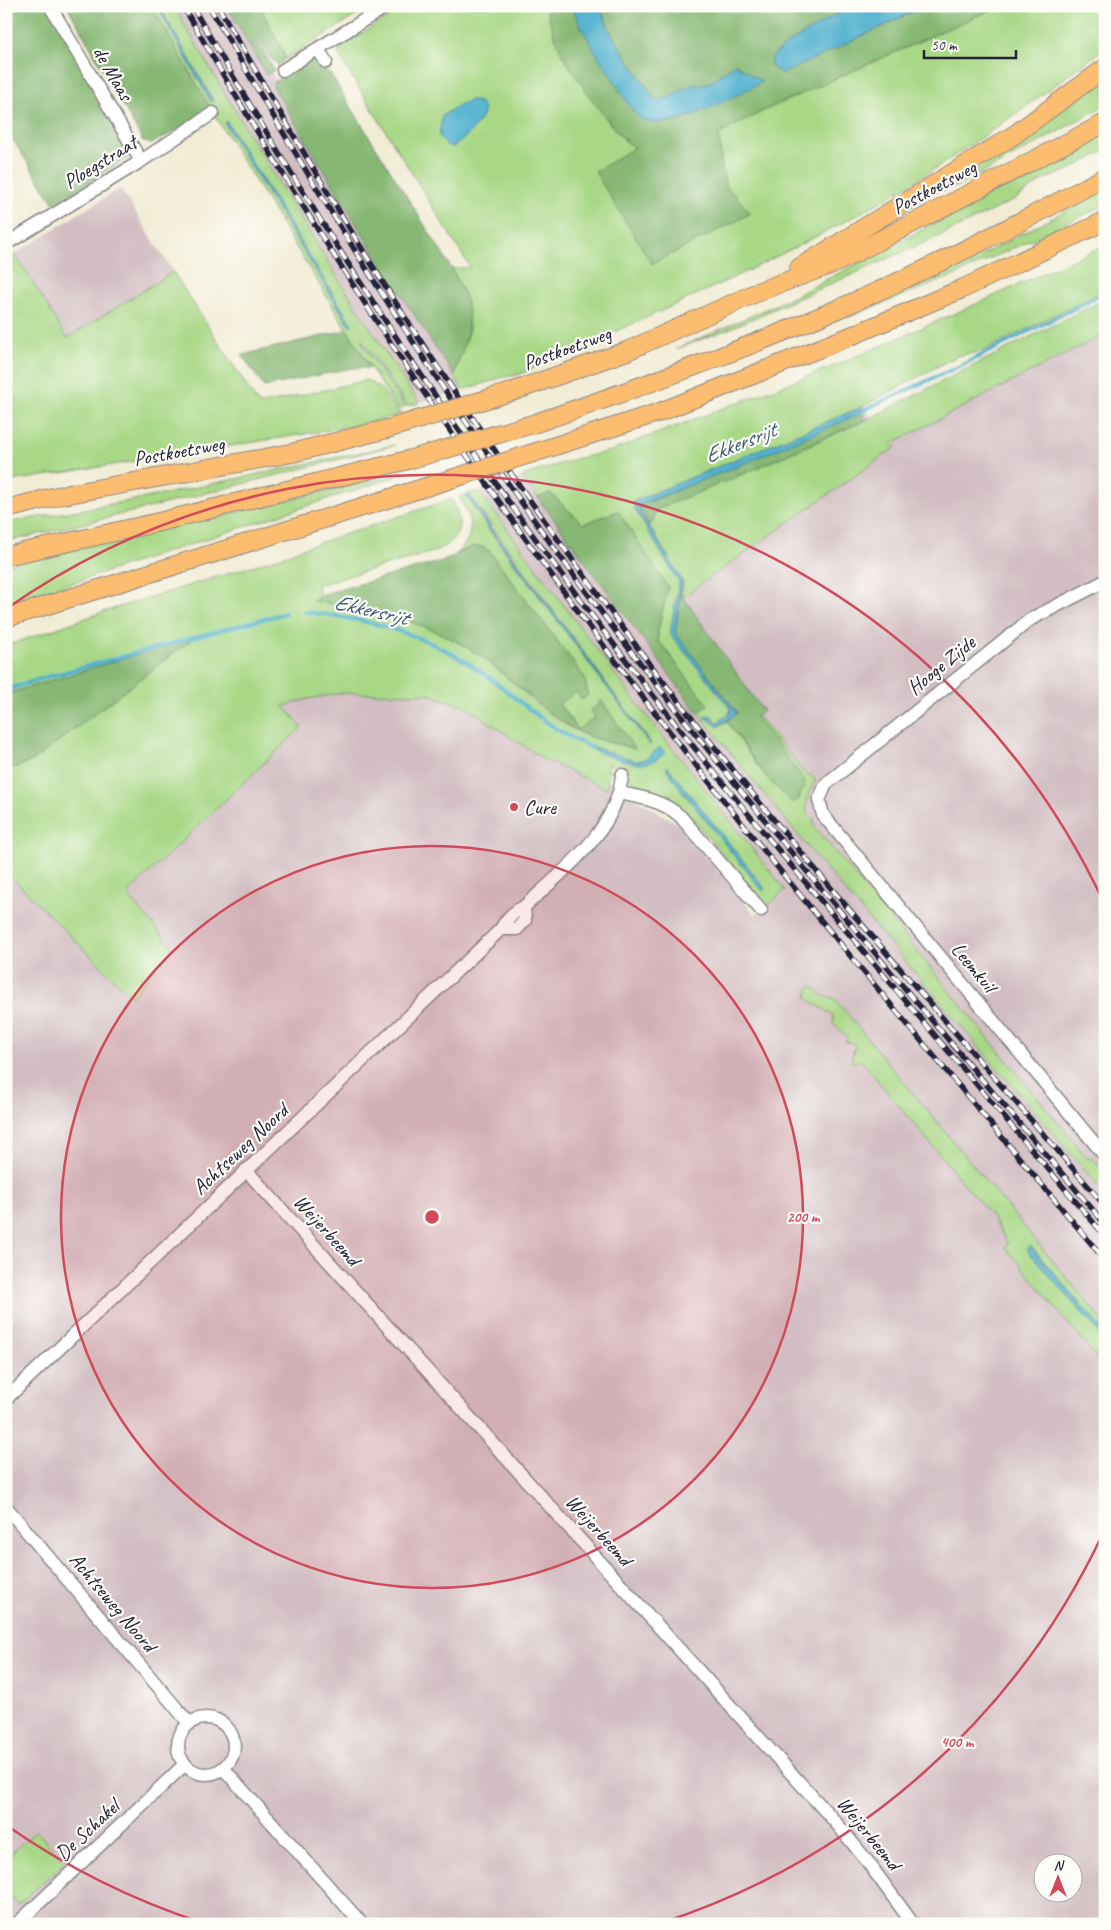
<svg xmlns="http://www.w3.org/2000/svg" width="1111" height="1930" font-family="Caveat,sans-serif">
<rect width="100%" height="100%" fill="#fdfcf7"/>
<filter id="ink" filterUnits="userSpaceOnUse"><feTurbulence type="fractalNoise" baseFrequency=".02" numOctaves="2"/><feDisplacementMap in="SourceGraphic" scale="10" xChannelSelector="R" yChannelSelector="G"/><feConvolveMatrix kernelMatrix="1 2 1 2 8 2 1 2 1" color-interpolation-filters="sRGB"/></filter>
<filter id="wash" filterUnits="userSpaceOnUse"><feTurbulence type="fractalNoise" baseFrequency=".0096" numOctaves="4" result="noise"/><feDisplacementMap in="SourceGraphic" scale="20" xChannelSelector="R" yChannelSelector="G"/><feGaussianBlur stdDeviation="1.12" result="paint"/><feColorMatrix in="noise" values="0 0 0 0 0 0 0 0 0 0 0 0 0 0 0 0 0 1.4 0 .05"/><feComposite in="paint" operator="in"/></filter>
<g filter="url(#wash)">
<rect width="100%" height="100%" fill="#f1ecd4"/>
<!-- industrial -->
<g fill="#d2bec2" fill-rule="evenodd">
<path d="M152,6H233L264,60L471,387L399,409L362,355L212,111Z"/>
<path d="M120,188L173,272L68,338L15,254Z"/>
<path d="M1105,334V1924H6V829L248,712L360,685L469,696L678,824L755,915L767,905L652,755L460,497L579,458L611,451L834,366L890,444ZM1044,1862H1074V1892H1044Z"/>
</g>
<!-- green -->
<g fill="#a8d886" stroke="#657d60">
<path d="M152,6H157L212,102V98L159,6H174C251,141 333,273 419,403L407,406L362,340L361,341L363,345L405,407L399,409L379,381L212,111Z"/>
<path d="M260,6H371L286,59Z"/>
<path d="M406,6H545L563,55L612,127L627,143L737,197L727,188L724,181L718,134L765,110L999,6H1105V48C1041,96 977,143 909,185C785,259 649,316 518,375L504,377L463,390L454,376L469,329L467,304L452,269L470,267L338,54L340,47Z"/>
<path d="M1105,79V105L1025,150L956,187L953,185L1020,141Z"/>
<path d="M1105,131V151L1069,170L1043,180L1016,199L942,235L731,328L676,349L793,297L1035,171Z"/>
<path d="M1105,190V205L956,275L847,318L953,270Z"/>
<path d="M1105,245V290L983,351L957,356L860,408L633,503L636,511L679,582L671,635L731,709L730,713L717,723L712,716L707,718L718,727L727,721L756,764L799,799L805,781L756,717L758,716L807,776L810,774L816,781C808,789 800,815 814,819V826L1087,1158L1094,1159L1105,1172V1194L815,856L698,713L707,705L658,640V631L641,547L618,511L583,524L550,493L538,498L522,476L579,458L611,451L834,366L972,306Z"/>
<path d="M15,254L67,338L173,272L259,405L367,380L381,389L401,414L372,422L329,430L6,482V259Z"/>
<path d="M1105,299V334L891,444L896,447L684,596L681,594L683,583L680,577L649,525L653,522L654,515L660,508L736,477L866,420Z"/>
<path d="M395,445L152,507L6,542V523L151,497Z"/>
<path d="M407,473L6,605V565Z"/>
<path d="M479,491L642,710L785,890L766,907L684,809L675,802L638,786L625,773L607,763L609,772L607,789L543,759L465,706L428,694L342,693L308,699L284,706L302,727L127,894L173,948L132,997L6,872V769L17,767L34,760L193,638L6,694V646L103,612L281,557L295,551L452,499C464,525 462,538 436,551L317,585L320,595L316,597L312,601C367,608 424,620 471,650C510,675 541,715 583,734C599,741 618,744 635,749L601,701L594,709L595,717L578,730L559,704L576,691L585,678L490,552L474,546L455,554C477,537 472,518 459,497L466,495L488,528L650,745L651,744L468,494Z"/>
<path d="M813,986L823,996L834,998L1105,1324V1333L1033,1248L1028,1250L1105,1339V1368L1019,1263L1004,1247L1008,1244L992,1217L863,1063L859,1060L853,1063L851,1061L855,1045L853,1043L845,1042L847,1039L846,1036L833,1024L834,1017C827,1010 815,1005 807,998L809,989Z"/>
<path d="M36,1831L65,1862L18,1905L6,1892V1858Z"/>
</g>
<!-- forest -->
<g fill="#86b873" stroke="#546d57">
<path d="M6,6H52L130,152L128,158L54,204L6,129Z"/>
<path d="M67,6H152L212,111L151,144L143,141Z"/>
<path d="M227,6H260L286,59L278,65L270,58L258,37L256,38L274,70L266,75Z"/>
<path d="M545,6H572L595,49L669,123L686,118L762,82L735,64L709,83L694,85L680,91L671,97L656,101L613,37L599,6H850L784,46L772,57L771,66L894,20L925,6H999L765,110L719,134L721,166L727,188L737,197L750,214L652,264L595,172L635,147C616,137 568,68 559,47C553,34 550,20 545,6Z"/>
<path d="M311,60H318L324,64L452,269C457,280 465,293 467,305C473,329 461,353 454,376L373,251L274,88L273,83L280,78L278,76L303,61Z"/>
<path d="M347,330L371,368H352L264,387L242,355Z"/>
<path d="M862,413L866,420L736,477L660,508L654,515L653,522L649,525L639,506L641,503L651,501Z"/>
<path d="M550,493L583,524L618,511L668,587L658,631V640L708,705L698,713L538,498Z"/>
<path d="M474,546L484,547L490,552L585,678L588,695L582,700L576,692L559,704L578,730L595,717L590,710L597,706L601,700L635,749C619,744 600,741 584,734C574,730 564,722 555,716C526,695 501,669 471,650C424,620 366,608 312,601L316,597L320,595L446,560Z"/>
<path d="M681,594L763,711L756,717L805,781L799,799L792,803L766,777L727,721L737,712L675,633Z"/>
<path d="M195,637L34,760L17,767L6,769V694Z"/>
</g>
<!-- water -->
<g fill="#50b1cf" stroke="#396a85">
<path d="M157,6H159L213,101H210Z"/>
<path d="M572,6H599L613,37L656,101L671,97L686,87L709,83L735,64L762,82C737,94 663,138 639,117C630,110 620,90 613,79C598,56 582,32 572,6Z"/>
<path d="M850,6H925L782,74L771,66V58L784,46Z"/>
<path d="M470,100C504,102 465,140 453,147L446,145L439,136L442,116L460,104Z"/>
<path d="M225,122H227L352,325L350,326L225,124Z"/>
<path d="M860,408L862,413L738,466L639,505L641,514L682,580L675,633L737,713L717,727L708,718L705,719L704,717L710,715L717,723L730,713L731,709L671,635V628L679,582L636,511L632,502Z"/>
<path d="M468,494L490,527L651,744L650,745L488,528L466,495Z"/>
<path d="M590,746L637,761L646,759L660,747L665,753C660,757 654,762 648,763C633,767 603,754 589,748Z"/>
<path d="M668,767L760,882L765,889L763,891L757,884L682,791L666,768Z"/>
<path d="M1030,1246L1105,1333V1339L1028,1251V1248Z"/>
</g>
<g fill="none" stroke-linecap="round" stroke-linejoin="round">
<!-- stream -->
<g stroke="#50b1cf" stroke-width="4">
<path d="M857,413L964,364L1105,293"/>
<path d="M304,612C368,618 431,635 483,673C520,700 550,731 593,748"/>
<path d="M6,690L43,678L285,613"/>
</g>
</g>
</g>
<g filter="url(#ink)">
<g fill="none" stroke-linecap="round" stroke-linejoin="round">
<!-- minor casing -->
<g stroke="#8a8788" stroke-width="15">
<g id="minor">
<path d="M50,6L141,161"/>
<path d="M318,49L326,62"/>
<path d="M283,70L387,6"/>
<path d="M6,244L141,161L213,113"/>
<path d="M1105,581L1031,619L826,784L819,800L823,815L1105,1156"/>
<path d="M619,793C641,797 663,801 680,816L761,910"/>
<path d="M501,929H517L525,920L524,907"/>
<path d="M246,1170L837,1824L867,1861L913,1924"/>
<path d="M6,1399L501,929C507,918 513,912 524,907C563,871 617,831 622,775"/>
<path d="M6,1507L189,1723"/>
<circle cx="206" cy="1746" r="28"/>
<path d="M223,1768L362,1924"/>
<path d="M17,1924L185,1764"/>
</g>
</g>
<!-- highway casing -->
<g stroke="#8a8788" stroke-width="20">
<g id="highway">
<path d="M799,268L1014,135L1105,68"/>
<path d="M514,391L627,351L760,291L838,262L1105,123"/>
<path d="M536,423C638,388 741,351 840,308C931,269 1018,224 1105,177"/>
<path d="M552,447L660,412L853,335L962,289L1105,221"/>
<path d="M6,509L58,496L292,453L387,429"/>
<path d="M6,556L155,523L408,460"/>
<path d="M6,618L426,487"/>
</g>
</g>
<!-- minor -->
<use href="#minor" stroke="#fff" stroke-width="12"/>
<!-- highway -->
<use href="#highway" stroke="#fcbd6f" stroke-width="18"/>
<!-- rail casing -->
<g stroke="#22223b" stroke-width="5.5">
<g id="rail">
<path d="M183,6C302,213 431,411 572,603C739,830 924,1043 1105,1260"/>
<path d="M192,6C322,232 464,449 622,655C700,758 783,856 866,954C945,1048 1025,1142 1105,1236"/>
<path d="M209,6C327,211 451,411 593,601C754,816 931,1019 1105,1224"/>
<path d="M218,6C281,114 344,223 412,328C486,441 565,551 646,659C790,849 951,1025 1105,1206"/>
</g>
</g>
<!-- rail -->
<use href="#rail" stroke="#fdfcf7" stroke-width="4" stroke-dasharray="11" stroke-linecap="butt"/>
<!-- highway-bridge casing -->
<g stroke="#8a8788" stroke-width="20" stroke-linecap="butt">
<g id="highway-bridge">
<path d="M387,429L514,391"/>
<path d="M408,460L536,423"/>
<path d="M426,487L552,447"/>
</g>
</g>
<!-- highway-bridge -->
<use href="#highway-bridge" stroke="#fcbd6f" stroke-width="18"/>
</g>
</g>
<!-- distance rings -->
<circle cx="432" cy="1217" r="371" fill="#d1495b" fill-opacity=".12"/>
<g fill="none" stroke="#d1495b" stroke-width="2.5">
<circle cx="432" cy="1217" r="371"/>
<path d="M1104 1531A742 742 0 0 1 661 1923M203 1923A742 742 0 0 1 6 1825M6 609A742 742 0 0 1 1104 903"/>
</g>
<!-- markers -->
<circle fill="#d1495b" stroke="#fdfcf7" stroke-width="2" cx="514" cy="807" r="5"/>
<g text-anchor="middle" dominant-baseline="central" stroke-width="4.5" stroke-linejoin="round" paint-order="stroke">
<!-- street labels -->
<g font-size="21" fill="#22223b" stroke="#fdfcf7">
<text transform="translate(113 73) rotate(60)">de Maas</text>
<text transform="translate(100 162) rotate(-32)">Ploegstraat</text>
<text transform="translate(934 187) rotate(-28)">Postkoetsweg</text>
<text transform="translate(567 348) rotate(-20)">Postkoetsweg</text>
<text transform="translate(179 451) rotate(-10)">Postkoetsweg</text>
<text transform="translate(941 665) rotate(-39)">Hooge Zijde</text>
<text transform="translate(974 967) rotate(50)">Leemkuil</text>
<text transform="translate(240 1149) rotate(-43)">Achtseweg Noord</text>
<text transform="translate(327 1230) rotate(48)">Weijerbeemd</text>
<text transform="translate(599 1530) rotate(48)">Weijerbeemd</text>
<text transform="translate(113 1602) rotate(50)">Achtseweg Noord</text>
<text transform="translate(87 1830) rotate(-43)">De Schakel</text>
<text transform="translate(869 1833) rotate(51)">Weijerbeemd</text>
</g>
<!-- poi labels -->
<g font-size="21" fill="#22223b" stroke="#fdfcf7" text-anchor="start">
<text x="524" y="807">Cure</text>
</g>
<!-- water labels -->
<g font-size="22" font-style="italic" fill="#345b76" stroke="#fdfcf7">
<text transform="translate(740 443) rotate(-22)">Ekkersrijt</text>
<text transform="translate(371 610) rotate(13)">Ekkersrijt</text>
</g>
</g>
<circle cx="432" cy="1217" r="8" fill="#d1495b" stroke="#fdfcf7" stroke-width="2.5"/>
<g font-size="15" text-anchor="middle" font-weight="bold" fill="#d1495b" stroke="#fdfcf7" stroke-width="4.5" stroke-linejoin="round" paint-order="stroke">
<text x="803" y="1222">200 m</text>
<text x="957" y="1747">400 m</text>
</g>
<!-- margin -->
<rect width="1111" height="1930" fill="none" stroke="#fdfcf7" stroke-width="25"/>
<!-- north arrow -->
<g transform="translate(1058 1878)"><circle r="24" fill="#fdfcf7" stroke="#a5a5ac"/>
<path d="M0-4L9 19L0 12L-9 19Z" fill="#d1495b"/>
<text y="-8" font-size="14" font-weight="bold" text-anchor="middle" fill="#22223b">N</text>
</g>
<!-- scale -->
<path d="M924 50v8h92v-8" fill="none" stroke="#22223b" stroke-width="2.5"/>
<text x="931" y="50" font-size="15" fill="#22223b" stroke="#fdfcf7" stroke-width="4" paint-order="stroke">50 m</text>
</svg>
